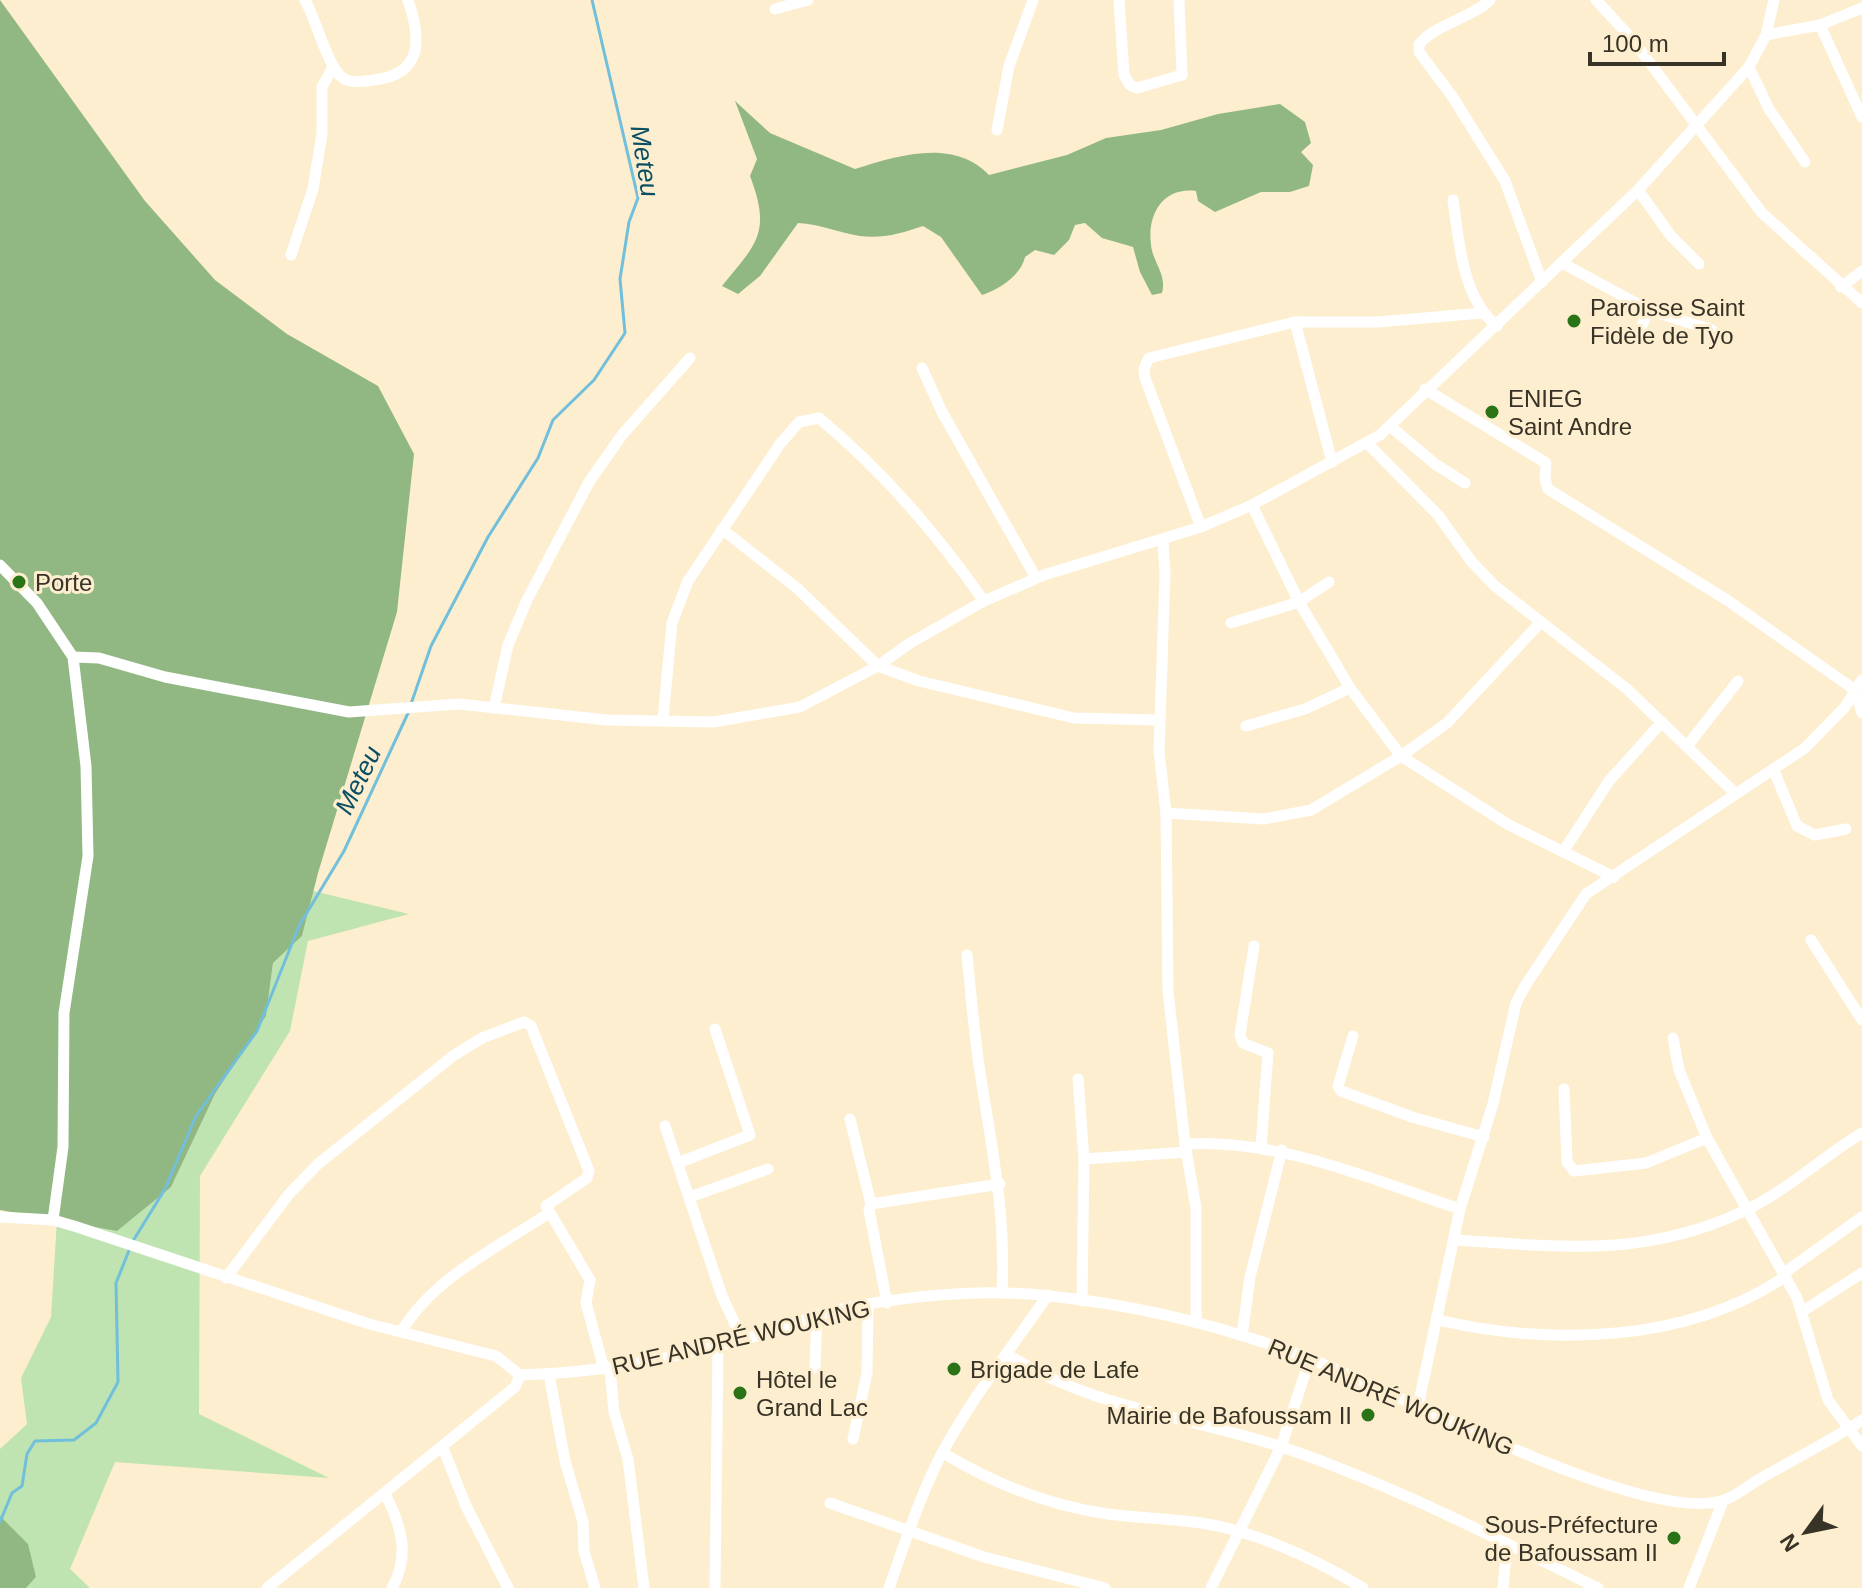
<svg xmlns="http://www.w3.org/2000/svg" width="1862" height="1588" font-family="Helvetica,sans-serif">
<rect width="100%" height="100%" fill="#fdeed0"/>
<!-- green -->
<path fill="#bfe4b2" d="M313,891L409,914L308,941L290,1031L200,1176L199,1414L329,1478L115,1462L70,1569L90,1588H26L36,1577L0,1516V1449L27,1424L21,1378L51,1317L57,1220L171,1187L215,1094L266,1016L273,963L302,936Z"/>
<!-- forest -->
<g fill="#91b882">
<path d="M0,0L145,201L215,280L287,334L378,386L414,454L397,612L318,873L302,936L273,963L266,1016L215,1094L171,1187L117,1231L0,1210Z"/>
<path d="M735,101L770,133L855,169C898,155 954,138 989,175L1067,155L1106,138L1161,130L1218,114L1280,104L1305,122L1311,143L1301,152L1313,165L1309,186L1290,192H1261L1215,212L1198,201L1196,191C1163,187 1147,214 1151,245C1153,263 1167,274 1162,293L1152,295L1140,272L1133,247L1102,238L1085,223L1075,225L1069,240L1054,255L1035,250L1025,257C1021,275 1000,289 982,295L941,237L923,226C903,233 882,239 860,236C839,233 820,224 798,223L760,276L738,294L722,286C758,242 771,232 750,176L757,159Z"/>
<path d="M0,1516L28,1544L36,1577L26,1588H0Z"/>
</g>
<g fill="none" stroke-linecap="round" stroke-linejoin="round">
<!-- stream -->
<g stroke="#71bfdb" stroke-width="3">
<path d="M411,704L431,646L488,537L538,458L553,420L594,380L625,333L620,279L629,222L638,198L592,0"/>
<path d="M133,1241L165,1189L196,1116L257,1031L299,926L344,851L409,711"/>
<path d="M0,1522L12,1493L22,1486L27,1454L35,1441L74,1440L96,1423L118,1382L116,1283L130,1248"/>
</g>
<!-- minor -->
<g stroke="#fff" stroke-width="11">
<path d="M305,0C316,19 328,68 343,78C352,84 365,81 374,80C424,74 421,38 408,0"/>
<path d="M1119,0L1124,75L1130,85L1137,88L1182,75L1179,0"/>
<path d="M1490,0C1472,18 1431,26 1419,45V52L1452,96L1505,181L1542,282"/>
<path d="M1596,0L1632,39L1762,213L1862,303"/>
<path d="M775,9L808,0"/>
<path d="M1820,25L1862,117"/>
<path d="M1766,35L1820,25L1862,8"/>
<path d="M1749,67L1769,109L1805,162"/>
<path d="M997,130L1009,66L1033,0"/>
<path d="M1638,190L1671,236L1699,264"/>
<path d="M1453,200C1459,241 1462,298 1497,326"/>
<path d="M291,255L313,189L322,134V87L333,67"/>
<path d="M1562,263L1649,310L1712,330"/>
<path d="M1841,287L1862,271"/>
<path d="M1295,322L1332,462"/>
<path d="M1639,332L1649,310"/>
<path d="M922,368L942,412L1036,578"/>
<path d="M1425,389L1546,463L1545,479L1548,489L1727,600L1855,690L1862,713"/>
<path d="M1390,426L1435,464L1465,483"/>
<path d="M1368,444L1438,515L1471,561L1495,586L1627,689L1736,794"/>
<path d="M1252,505L1299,602L1350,688L1401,756L1509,825L1614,877"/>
<path d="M1201,527L1145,378L1144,369L1149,358L1295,322H1378L1482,313"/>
<path d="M722,529L798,589L878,666L919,681L1074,718L1159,720"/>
<path d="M1163,542L1165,574L1159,751L1166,813L1168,991L1185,1144"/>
<path d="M0,565L37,603L73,657L86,766L88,856L64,1013L63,1147L53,1220"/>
<path d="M1231,623L1299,602L1329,582"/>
<path d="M73,657L99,658L165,677L349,712L459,704L607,720L713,722L800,707L878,666L910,643L984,601L1044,575L1201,527L1252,505L1380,435L1638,190L1749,67L1766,35L1774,0"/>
<path d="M494,708L508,645L527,600L589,482L622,435L690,358"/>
<path d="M663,719L672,623L688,581L780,444L799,422L819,418C884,472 935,532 984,601"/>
<path d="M1246,726L1305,709L1350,688"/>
<path d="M1688,745L1738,681"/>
<path d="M1774,771L1797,826L1815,835L1846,829"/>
<path d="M1166,813L1264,819L1311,810L1401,756L1447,723L1540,623"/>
<path d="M1563,852L1609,781L1662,722"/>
<path d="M1811,940L1862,1020"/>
<path d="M1254,946L1240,1035L1243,1043L1268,1053L1261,1146"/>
<path d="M967,955C971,994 974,1034 980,1072C992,1150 1006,1213 1002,1293"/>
<path d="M1353,1036L1338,1086L1341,1091L1412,1117L1484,1137"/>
<path d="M1673,1038L1679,1070L1707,1138L1797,1298L1828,1400L1862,1446"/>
<path d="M1078,1079L1084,1159"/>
<path d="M1564,1089L1567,1162L1574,1171L1646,1163L1707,1138"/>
<path d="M850,1119L871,1204L869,1210L887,1303"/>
<path d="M665,1126L722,1296L742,1339"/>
<path d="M678,1163L750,1135L715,1029"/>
<path d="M690,1197L768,1169"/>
<path d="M871,1204L1000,1184"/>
<path d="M0,1217L53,1220L74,1226L369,1324L496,1356L520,1375"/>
<path d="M1455,1240C1561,1247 1645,1258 1744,1211C1788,1190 1822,1157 1862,1133"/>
<path d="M1784,1273L1862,1217"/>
<path d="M226,1278L289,1194L318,1164L453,1056L482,1038L524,1022L531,1026L589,1171L587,1178L546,1206L590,1280L586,1303L604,1369"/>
<path d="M1082,1301L1084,1159L1187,1152"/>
<path d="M1803,1311L1862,1273"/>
<path d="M1438,1320C1550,1346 1687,1343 1786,1276"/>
<path d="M1196,1322V1208L1185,1144C1281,1139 1370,1179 1460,1209"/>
<path d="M401,1332C433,1278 498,1247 549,1213"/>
<path d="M1242,1336L1250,1277L1282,1150"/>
<path d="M1007,1354C1089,1408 1191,1417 1282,1447C1391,1484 1495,1538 1598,1588"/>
<path d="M815,1368L817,1315"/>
<path d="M610,1369L614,1412L628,1459L644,1588"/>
<path d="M549,1374L565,1461L583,1522L584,1551L595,1588"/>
<path d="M520,1375C606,1373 689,1356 771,1332C796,1324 818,1313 845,1308C910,1296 983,1288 1049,1296C1137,1305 1227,1327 1310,1359C1397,1391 1640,1524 1721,1501C1734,1498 1746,1487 1758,1480C1792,1460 1829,1442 1862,1420"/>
<path d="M1418,1406L1460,1209L1493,1104L1516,1003L1525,986L1586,894L1805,748L1845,707L1862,680"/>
<path d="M853,1439L867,1373L868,1305"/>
<path d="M443,1448L466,1506L508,1588"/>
<path d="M943,1453C993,1483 1049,1506 1108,1514C1153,1520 1198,1518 1241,1532C1284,1545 1325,1565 1363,1588"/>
<path d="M385,1494C402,1526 410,1556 392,1588"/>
<path d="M830,1503L984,1557L1105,1588"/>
<path d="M267,1588L515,1387L520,1375"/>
<path d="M715,1588L718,1345"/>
<path d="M889,1588C905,1543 919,1498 941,1455C971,1399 1012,1347 1048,1295"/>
<path d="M1211,1588L1281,1447L1310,1358"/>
<path d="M1503,1588L1507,1543"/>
<path d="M1689,1588L1723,1501"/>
</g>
</g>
<!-- markers -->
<g fill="#2a7317" stroke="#fdeed0" stroke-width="3">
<circle cx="1574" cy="321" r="8"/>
<circle cx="1492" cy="412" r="8"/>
<circle cx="19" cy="582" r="8"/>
<circle cx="954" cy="1369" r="8"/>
<circle cx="740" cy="1393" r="8"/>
<circle cx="1368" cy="1415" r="8"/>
<circle cx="1674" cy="1538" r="8"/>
</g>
<g text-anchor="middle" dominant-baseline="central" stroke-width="6" stroke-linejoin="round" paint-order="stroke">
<!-- poi labels -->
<g font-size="24" fill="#383327" stroke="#fdeed0" text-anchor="start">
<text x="1590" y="307">Paroisse Saint<tspan x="1590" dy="28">Fidèle de Tyo</tspan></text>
<text x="1508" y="398">ENIEG<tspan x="1508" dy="28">Saint Andre</tspan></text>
<text x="35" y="582">Porte</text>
<text x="970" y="1369">Brigade de Lafe</text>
<text x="756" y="1379">Hôtel le<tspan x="756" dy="28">Grand Lac</tspan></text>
<text x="1352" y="1415" text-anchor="end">Mairie de Bafoussam II</text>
<text x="1658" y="1524" text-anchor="end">Sous-Préfecture<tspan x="1658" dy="28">de Bafoussam II</tspan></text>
</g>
<!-- street labels -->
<g font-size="24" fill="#383327" stroke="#fdeed0">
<text transform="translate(741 1337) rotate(-13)">RUE ANDRÉ WOUKING</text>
<text transform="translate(1391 1397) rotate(23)">RUE ANDRÉ WOUKING</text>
</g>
<!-- water labels -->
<g font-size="26" font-style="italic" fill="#0b4f63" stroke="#fdeed0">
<text transform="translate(645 161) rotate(81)">Meteu</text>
<text transform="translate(358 780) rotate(-64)">Meteu</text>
</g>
</g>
<!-- north arrow -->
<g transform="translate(1806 1532) rotate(237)" stroke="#fdeed0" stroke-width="6" paint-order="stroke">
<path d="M0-6L14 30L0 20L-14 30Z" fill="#383327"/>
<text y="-12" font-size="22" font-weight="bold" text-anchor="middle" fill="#383327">N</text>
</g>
<!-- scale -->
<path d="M1590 52v12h134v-12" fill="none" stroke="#383327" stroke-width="4"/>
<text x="1602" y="52" font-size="24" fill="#383327" stroke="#fdeed0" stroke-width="6" paint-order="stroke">100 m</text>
</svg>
